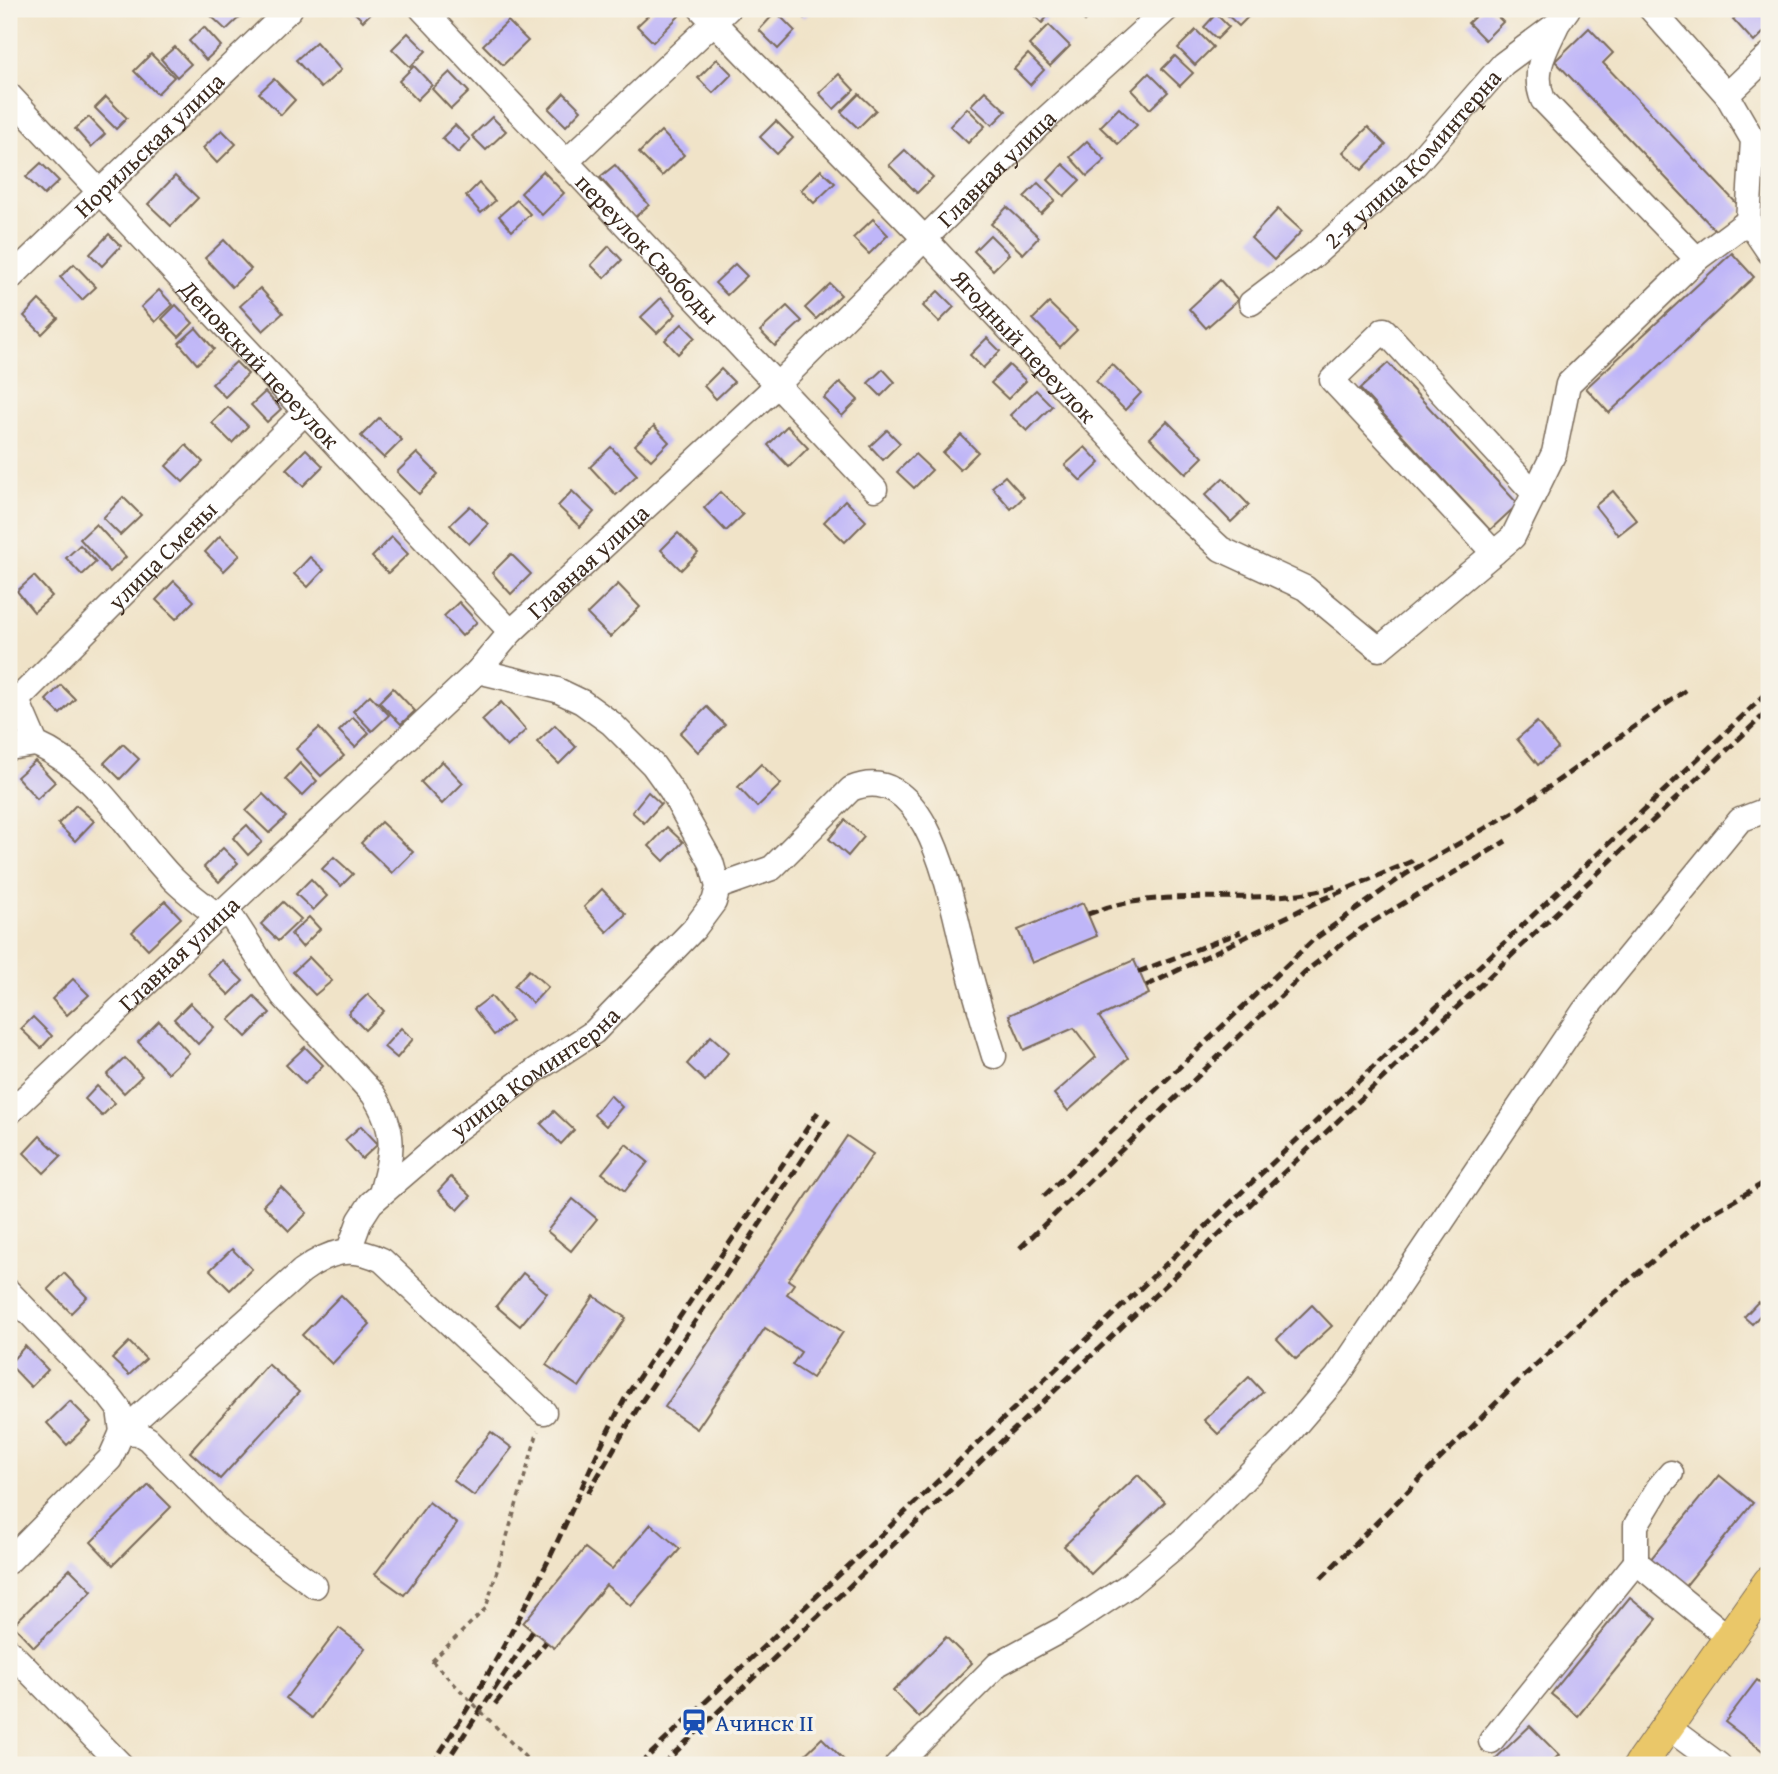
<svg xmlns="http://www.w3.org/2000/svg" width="1778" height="1774" font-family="'Gentium Book Plus',serif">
<rect width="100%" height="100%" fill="#f7f3e8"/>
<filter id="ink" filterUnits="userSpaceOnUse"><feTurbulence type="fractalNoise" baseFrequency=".0143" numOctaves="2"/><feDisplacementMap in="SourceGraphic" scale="14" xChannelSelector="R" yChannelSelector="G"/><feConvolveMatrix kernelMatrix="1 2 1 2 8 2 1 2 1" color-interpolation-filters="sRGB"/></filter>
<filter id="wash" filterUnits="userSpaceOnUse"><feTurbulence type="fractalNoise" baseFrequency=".00686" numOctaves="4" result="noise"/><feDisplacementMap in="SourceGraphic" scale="28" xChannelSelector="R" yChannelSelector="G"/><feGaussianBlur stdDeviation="1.57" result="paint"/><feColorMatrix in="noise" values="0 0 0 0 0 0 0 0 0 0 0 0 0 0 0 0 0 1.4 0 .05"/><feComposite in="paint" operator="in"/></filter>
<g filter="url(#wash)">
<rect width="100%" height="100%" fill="#f0e3c8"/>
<g id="blocks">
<!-- building -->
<g fill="#bfb6f8">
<path d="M216,9H239L244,13L226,30L210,15Z"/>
<path d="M351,9H375L363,21Z"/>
<path d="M655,9H671L679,16L653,42L637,26Z"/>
<path d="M795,9H813L804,18Z"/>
<path d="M1027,9H1052L1053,10L1042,23Z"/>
<path d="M1072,9H1097L1085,21Z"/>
<path d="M1221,9H1250L1253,12L1239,26Z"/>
<path d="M1483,9H1490L1503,22L1485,40L1468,23Z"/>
<path d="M1743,9H1769V27L1754,42L1733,19Z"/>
<path d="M776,12L795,31L778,49L759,30Z"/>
<path d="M1216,14L1229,27L1217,39L1204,27Z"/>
<path d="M508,21L528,41L503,65L483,45Z"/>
<path d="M1049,25L1070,46L1050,66L1029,45Z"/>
<path d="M204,27L221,46L206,60L189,41Z"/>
<path d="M1589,28L1613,53L1603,63L1742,209L1717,232L1555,61Z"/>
<path d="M1196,30L1213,47L1195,65L1178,48Z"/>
<path d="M408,33L426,51L410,67L392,49Z"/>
<path d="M316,42L341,70L321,88L296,60Z"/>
<path d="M175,47L191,64L177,77L161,59Z"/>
<path d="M151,54L174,77L157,94L134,71Z"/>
<path d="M1028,54L1044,70L1030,85L1014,69Z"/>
<path d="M1175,56L1193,73L1180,86L1162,69Z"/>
<path d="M717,59L732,74L713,93L698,78Z"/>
<path d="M414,66L432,85L417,100L399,81Z"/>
<path d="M450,72L469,92L451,109L432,89Z"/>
<path d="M1149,73L1168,92L1150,109L1132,90Z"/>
<path d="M839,74L854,90L834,109L819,93Z"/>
<path d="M274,79L295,100L281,115L259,93Z"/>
<path d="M985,91L1006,111L992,125L971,105Z"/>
<path d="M564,93L581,110L566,126L549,109Z"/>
<path d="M859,94L876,110L858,128L841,112Z"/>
<path d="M106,97L127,118L116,129L95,108Z"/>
<path d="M967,108L985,126L968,143L950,126Z"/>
<path d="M1119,108L1137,125L1118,144L1100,127Z"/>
<path d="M89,117L105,134L91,147L75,129Z"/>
<path d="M492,117L506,131L486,150L472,136Z"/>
<path d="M776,121L793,138L777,154L760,137Z"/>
<path d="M455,125L470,140L458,153L442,138Z"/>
<path d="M1368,127L1386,145L1362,170L1343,152Z"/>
<path d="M222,130L236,144L217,163L203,148Z"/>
<path d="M661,131L684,155L662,176L639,153Z"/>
<path d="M1087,141L1105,160L1087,176L1070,157Z"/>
<path d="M905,150L933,177L917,193L889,165Z"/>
<path d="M41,163L59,181L44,195L26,177Z"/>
<path d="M1063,164L1080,180L1064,196L1048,180Z"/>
<path d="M615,165L649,205L635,217L600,177Z"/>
<path d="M821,170L835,183L814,203L801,190Z"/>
<path d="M543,171L564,193L542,215L521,193Z"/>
<path d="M175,176L198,198L171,226L148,204Z"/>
<path d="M479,183L495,201L481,213L466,196Z"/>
<path d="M1038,183L1055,200L1041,214L1024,197Z"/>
<path d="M517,200L530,214L512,231L499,216Z"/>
<path d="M1007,207L1039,237L1023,254L991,224Z"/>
<path d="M1278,209L1302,231L1274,260L1251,238Z"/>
<path d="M873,219L888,235L869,254L853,238Z"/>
<path d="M109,234L121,246L102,266L90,254Z"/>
<path d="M990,235L1009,254L993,270L974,251Z"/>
<path d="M224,240L251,269L232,287L205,258Z"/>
<path d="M609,246L622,260L604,278L591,265Z"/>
<path d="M1732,253L1754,277L1609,413L1586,388Z"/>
<path d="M74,264L96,287L82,300L60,277Z"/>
<path d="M735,264L747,276L727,295L715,283Z"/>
<path d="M1220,280L1238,300L1206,328L1189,309Z"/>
<path d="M830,284L841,295L816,319L805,308Z"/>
<path d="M260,288L283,313L263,331L240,306Z"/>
<path d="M159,290L173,305L155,322L141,307Z"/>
<path d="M938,291L954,307L939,322L923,306Z"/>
<path d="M661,298L676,314L657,333L641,317Z"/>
<path d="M39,300L58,318L42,334L24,316Z"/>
<path d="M1049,303L1077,330L1060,347L1033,319Z"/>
<path d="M176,305L193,323L179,337L162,319Z"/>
<path d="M787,306L802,321L775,346L760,331Z"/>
<path d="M682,324L695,337L678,354L665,340Z"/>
<path d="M196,328L214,349L197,364L179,343Z"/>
<path d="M987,338L1000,351L983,368L970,355Z"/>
<path d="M236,362L248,374L225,397L212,384Z"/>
<path d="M1388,363L1518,504L1490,530L1360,389Z"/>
<path d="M1112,364L1141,393L1125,410L1096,381Z"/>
<path d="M1009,365L1026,381L1008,399L991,383Z"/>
<path d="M721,369L734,382L716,399L704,386Z"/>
<path d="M883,369L895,382L881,396L868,383Z"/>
<path d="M840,382L858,400L842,416L824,398Z"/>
<path d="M1036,390L1052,406L1027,431L1010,415Z"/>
<path d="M265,392L281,409L267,422L251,405Z"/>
<path d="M228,407L248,426L232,443L212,423Z"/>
<path d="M379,418L402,440L384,458L361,436Z"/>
<path d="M1167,421L1203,457L1186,474L1150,438Z"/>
<path d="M654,426L669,442L651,460L635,445Z"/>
<path d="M787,426L808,448L789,467L768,445Z"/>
<path d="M887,430L900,443L883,460L870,446Z"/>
<path d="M961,435L978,452L960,470L943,453Z"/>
<path d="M186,445L203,462L183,482L166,466Z"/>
<path d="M611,447L637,475L616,495L590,467Z"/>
<path d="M1085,447L1100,463L1081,481L1065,465Z"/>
<path d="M306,449L323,466L303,486L286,469Z"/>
<path d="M417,453L438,474L419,494L397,472Z"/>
<path d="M915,454L932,470L914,488L897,472Z"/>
<path d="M1005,476L1024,497L1011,509L992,487Z"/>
<path d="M1223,478L1249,505L1231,522L1205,495Z"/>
<path d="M572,491L594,512L580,527L558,506Z"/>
<path d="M1613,491L1637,520L1618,535L1595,506Z"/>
<path d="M720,492L743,515L726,531L704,508Z"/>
<path d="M123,497L141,515L120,535L103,518Z"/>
<path d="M845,500L866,521L845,542L824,522Z"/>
<path d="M470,506L488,524L469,544L450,525Z"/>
<path d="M96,524L126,557L110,572L80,539Z"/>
<path d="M678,533L698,553L681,570L661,550Z"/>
<path d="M220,536L240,555L224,571L205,552Z"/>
<path d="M392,537L408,554L388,573L372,557Z"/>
<path d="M80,545L96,562L82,575L66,558Z"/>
<path d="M511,554L531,574L511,594L492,573Z"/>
<path d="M310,557L324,570L308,587L294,574Z"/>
<path d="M34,576L52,596L34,612L17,591Z"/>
<path d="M174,581L194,601L176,619L156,600Z"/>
<path d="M618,584L640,607L610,637L587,614Z"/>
<path d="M459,602L477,622L462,636L444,616Z"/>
<path d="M61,685L75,699L60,714L46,700Z"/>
<path d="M393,688L415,711L401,724L379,702Z"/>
<path d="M370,695L389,715L372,731L353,711Z"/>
<path d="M501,702L526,730L507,747L482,720Z"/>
<path d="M707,707L725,725L698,752L680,733Z"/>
<path d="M353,717L369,733L355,747L339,731Z"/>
<path d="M1537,722L1558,748L1538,765L1517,739Z"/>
<path d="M555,725L576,747L559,764L537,742Z"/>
<path d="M319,728L344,756L321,776L296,749Z"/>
<path d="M123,744L139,759L120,779L104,763Z"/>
<path d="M35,761L55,782L37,799L17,777Z"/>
<path d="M442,761L463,783L442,804L421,782Z"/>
<path d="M300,763L317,781L302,796L285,779Z"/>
<path d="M761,764L781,784L757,807L738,787Z"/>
<path d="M648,792L661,804L644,823L632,812Z"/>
<path d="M263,794L286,817L269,833L246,811Z"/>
<path d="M76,805L94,821L75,841L58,824Z"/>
<path d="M845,820L864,837L848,856L829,839Z"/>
<path d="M381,822L413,852L392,873L361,843Z"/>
<path d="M247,825L262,842L248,855L233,838Z"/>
<path d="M667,827L683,842L664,861L649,846Z"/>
<path d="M223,848L238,863L219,882L204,867Z"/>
<path d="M334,857L353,874L341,886L322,869Z"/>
<path d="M311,879L327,896L313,910L296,894Z"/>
<path d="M602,889L626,914L607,932L584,907Z"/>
<path d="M165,901L181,918L148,949L132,932Z"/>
<path d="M283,902L301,919L278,941L261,924Z"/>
<path d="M1083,903L1097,936L1032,963L1018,930Z"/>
<path d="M309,917L320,929L302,947L291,934Z"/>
<path d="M309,957L332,981L315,995L293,972Z"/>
<path d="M222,960L243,981L229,995L208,974Z"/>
<path d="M1134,960L1149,994L1099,1017L1128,1058L1068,1111L1054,1094L1096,1057L1074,1028L1024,1050L1009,1015Z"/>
<path d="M529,970L548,987L533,1003L514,986Z"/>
<path d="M73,979L89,995L67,1015L52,999Z"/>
<path d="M368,994L384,1011L365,1030L348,1013Z"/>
<path d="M254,996L270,1013L246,1037L229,1020Z"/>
<path d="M491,996L512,1021L494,1035L474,1009Z"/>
<path d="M190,1003L214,1027L198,1044L174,1019Z"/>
<path d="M33,1017L52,1036L41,1048L21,1029Z"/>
<path d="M159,1021L189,1053L168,1073L138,1042Z"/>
<path d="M401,1028L413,1039L397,1058L384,1047Z"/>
<path d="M711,1036L729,1052L705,1081L687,1064Z"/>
<path d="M305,1047L323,1065L305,1084L286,1065Z"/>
<path d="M125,1058L142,1076L124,1093L107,1075Z"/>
<path d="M97,1086L115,1103L102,1116L85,1099Z"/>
<path d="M610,1095L622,1107L606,1126L594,1115Z"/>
<path d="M554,1111L574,1130L561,1144L541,1124Z"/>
<path d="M361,1126L378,1144L362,1159L345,1140Z"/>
<path d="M40,1136L61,1156L44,1173L24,1153Z"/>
<path d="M847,1136L873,1154L788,1280L794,1284L787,1294L843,1332L812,1378L792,1365L801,1352L765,1328L697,1429L665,1407Z"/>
<path d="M626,1144L648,1162L625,1191L602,1173Z"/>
<path d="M451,1177L471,1196L458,1210L438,1191Z"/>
<path d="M281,1187L307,1213L289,1231L263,1205Z"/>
<path d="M573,1199L597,1219L571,1251L547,1231Z"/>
<path d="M232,1249L252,1269L230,1290L210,1270Z"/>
<path d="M64,1273L87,1297L71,1313L48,1289Z"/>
<path d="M523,1273L547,1293L520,1326L496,1306Z"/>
<path d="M341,1295L370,1324L332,1364L302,1335Z"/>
<path d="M594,1296L626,1318L579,1387L546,1365Z"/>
<path d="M1758,1302L1766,1309L1752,1324L1744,1317Z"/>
<path d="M1312,1305L1332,1326L1296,1359L1277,1339Z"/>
<path d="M129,1342L146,1359L129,1375L112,1359Z"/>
<path d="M25,1346L48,1370L31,1387L9,1364Z"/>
<path d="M268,1364L299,1392L220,1479L190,1452Z"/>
<path d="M1249,1377L1263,1392L1218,1434L1204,1420Z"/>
<path d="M70,1401L91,1422L67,1445L47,1423Z"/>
<path d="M491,1432L512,1448L474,1496L453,1480Z"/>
<path d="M1138,1475L1165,1502L1091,1574L1064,1546Z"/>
<path d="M1719,1475L1753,1503L1683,1589L1649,1561Z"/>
<path d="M149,1485L171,1507L113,1565L91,1542Z"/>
<path d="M429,1502L457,1524L404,1595L375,1574Z"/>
<path d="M651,1524L680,1549L631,1606L606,1585L554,1648L523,1623L585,1548L612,1569Z"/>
<path d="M70,1569L92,1591L34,1647L13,1625Z"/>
<path d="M1630,1597L1657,1619L1578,1716L1551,1694Z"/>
<path d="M339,1628L365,1648L312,1718L286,1698Z"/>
<path d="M946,1637L972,1663L919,1717L893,1691Z"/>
<path d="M1757,1680L1769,1690L1768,1755L1725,1722Z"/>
<path d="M1530,1726L1559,1755L1548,1765H1501L1495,1759Z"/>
<path d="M822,1738L847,1763L845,1765H794Z"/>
</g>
</g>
</g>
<g filter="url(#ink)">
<use href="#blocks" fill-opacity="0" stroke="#7a6b5a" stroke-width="2"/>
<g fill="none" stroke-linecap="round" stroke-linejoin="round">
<!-- minor casing -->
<g stroke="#7a6b5a" stroke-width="27">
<g id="minor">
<path id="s1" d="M422,9L875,489"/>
<path id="s2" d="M701,9L925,239L1170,502L1221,549L1305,588L1379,649L1513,537L1554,453L1568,384L1697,259L1748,221"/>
<path d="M1651,9L1727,95L1753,140L1748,221L1769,252"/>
<path d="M1556,27C1544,52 1532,72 1543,100L1697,259"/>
<path id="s3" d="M9,95L511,632"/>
<path d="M1727,95L1769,55"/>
<path d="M567,161L728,9"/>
<path id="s4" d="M9,279L290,9"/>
<path id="s5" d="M1251,303L1313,256L1415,165L1503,64L1558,23L1568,9"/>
<path d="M1494,553L1332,380L1384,330L1534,493"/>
<path d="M9,694L17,700L36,744C98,771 129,834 173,879C187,893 204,905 219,917"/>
<path id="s6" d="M17,700L306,411"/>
<path d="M9,748L36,744"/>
<path d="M718,887L772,868L851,789C928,757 951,901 963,947C972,984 983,1020 994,1056"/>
<path d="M227,910L283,996L373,1094C397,1131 393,1152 381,1193"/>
<path id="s7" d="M9,1113L478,671L511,632L775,387L1039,125L1167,9"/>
<path id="s8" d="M349,1250L360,1220L371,1203L457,1129L536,1070L594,1032L694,929L714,902L718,887L711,862L671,790L653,765L611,723L582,702L557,690L478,671"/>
<path d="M9,1292L109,1396L119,1409L122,1432L138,1433L148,1439L235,1527L315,1586"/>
<path d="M9,1561L110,1459L122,1432L302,1271C329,1251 352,1245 382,1260L544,1412"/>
<path d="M1636,1562V1525L1659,1487L1671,1473"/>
<path d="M9,1651L121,1765"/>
<path d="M1666,1726L1719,1765"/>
<path d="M1491,1741L1636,1562L1729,1638"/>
<path d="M897,1765L998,1664L1063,1629L1128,1586L1183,1540L1282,1441L1337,1377L1584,1011L1740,820L1769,809"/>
</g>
</g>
<!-- major casing -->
<g stroke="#7a6b5a" stroke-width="34">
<path id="major" d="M1640,1765L1769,1582"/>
</g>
<!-- path -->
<path stroke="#7a6b5a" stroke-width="3.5" stroke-dasharray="5 5" stroke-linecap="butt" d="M432,1661L486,1608L538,1431"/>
<!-- minor -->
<use href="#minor" stroke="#fff" stroke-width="24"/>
<!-- major -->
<use href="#major" stroke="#eac769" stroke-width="32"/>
<!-- rail -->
<g stroke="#3b2a1e" stroke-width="5" stroke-dasharray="10 5" stroke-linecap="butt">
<path d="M1088,914C1169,882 1257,911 1340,885"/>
<path d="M1138,972L1241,932"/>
<path d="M1146,986L1319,901L1415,860"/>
<path d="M1044,1196L1312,941L1406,874L1515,811L1686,690"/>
<path d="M1020,1248L1310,968L1361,929L1506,841"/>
<path d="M588,1493L640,1404L829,1120"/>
<path d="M1321,1578L1510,1389L1601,1304L1704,1218L1769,1180"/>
<path d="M495,1704L546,1642"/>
<path d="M432,1765C474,1700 512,1635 546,1565C574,1509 596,1450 627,1395L818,1112"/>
<path d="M444,1765L533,1631"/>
<path d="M639,1765L1769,691"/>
<path d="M662,1765L1769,710"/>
</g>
<!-- path-bridge -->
<path stroke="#7a6b5a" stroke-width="3.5" stroke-dasharray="5 5" stroke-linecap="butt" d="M432,1661L533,1765"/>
</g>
</g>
<!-- icons -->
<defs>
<g id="station-bare" transform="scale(2.1)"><path d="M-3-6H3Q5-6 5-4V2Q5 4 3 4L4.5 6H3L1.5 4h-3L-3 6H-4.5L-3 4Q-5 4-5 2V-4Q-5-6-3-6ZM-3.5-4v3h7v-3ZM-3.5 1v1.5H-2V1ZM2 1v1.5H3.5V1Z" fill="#1a4fb4" stroke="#f7f3e8" stroke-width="2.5" paint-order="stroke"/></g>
</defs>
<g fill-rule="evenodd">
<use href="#station-bare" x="694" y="1722"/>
</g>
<g text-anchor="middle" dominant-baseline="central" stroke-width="7" stroke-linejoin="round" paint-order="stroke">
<!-- street labels -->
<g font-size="24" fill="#3b2a1e" stroke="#f7f3e8">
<text stroke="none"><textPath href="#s4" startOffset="194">Норильская улица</textPath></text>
<text stroke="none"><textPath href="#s5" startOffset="217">2-я улица Коминтерна</textPath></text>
<text stroke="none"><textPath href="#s7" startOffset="1367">Главная улица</textPath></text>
<text stroke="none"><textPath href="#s1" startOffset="329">переулок Свободы</textPath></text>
<text stroke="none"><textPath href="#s2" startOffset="467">Ягодный переулок</textPath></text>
<text stroke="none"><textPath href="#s3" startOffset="368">Деповский переулок</textPath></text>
<text stroke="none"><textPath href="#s6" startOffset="205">улица Смены</textPath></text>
<text stroke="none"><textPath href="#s7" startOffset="800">Главная улица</textPath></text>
<text stroke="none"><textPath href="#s7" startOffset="233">Главная улица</textPath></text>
<text stroke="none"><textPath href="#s8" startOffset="262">улица Коминтерна</textPath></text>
</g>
<!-- transit labels -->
<g font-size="24" fill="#164399" stroke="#f7f3e8" text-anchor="start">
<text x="715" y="1722">Ачинск II</text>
</g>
</g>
<!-- margin -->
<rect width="1778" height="1774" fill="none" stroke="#f7f3e8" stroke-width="35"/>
</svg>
